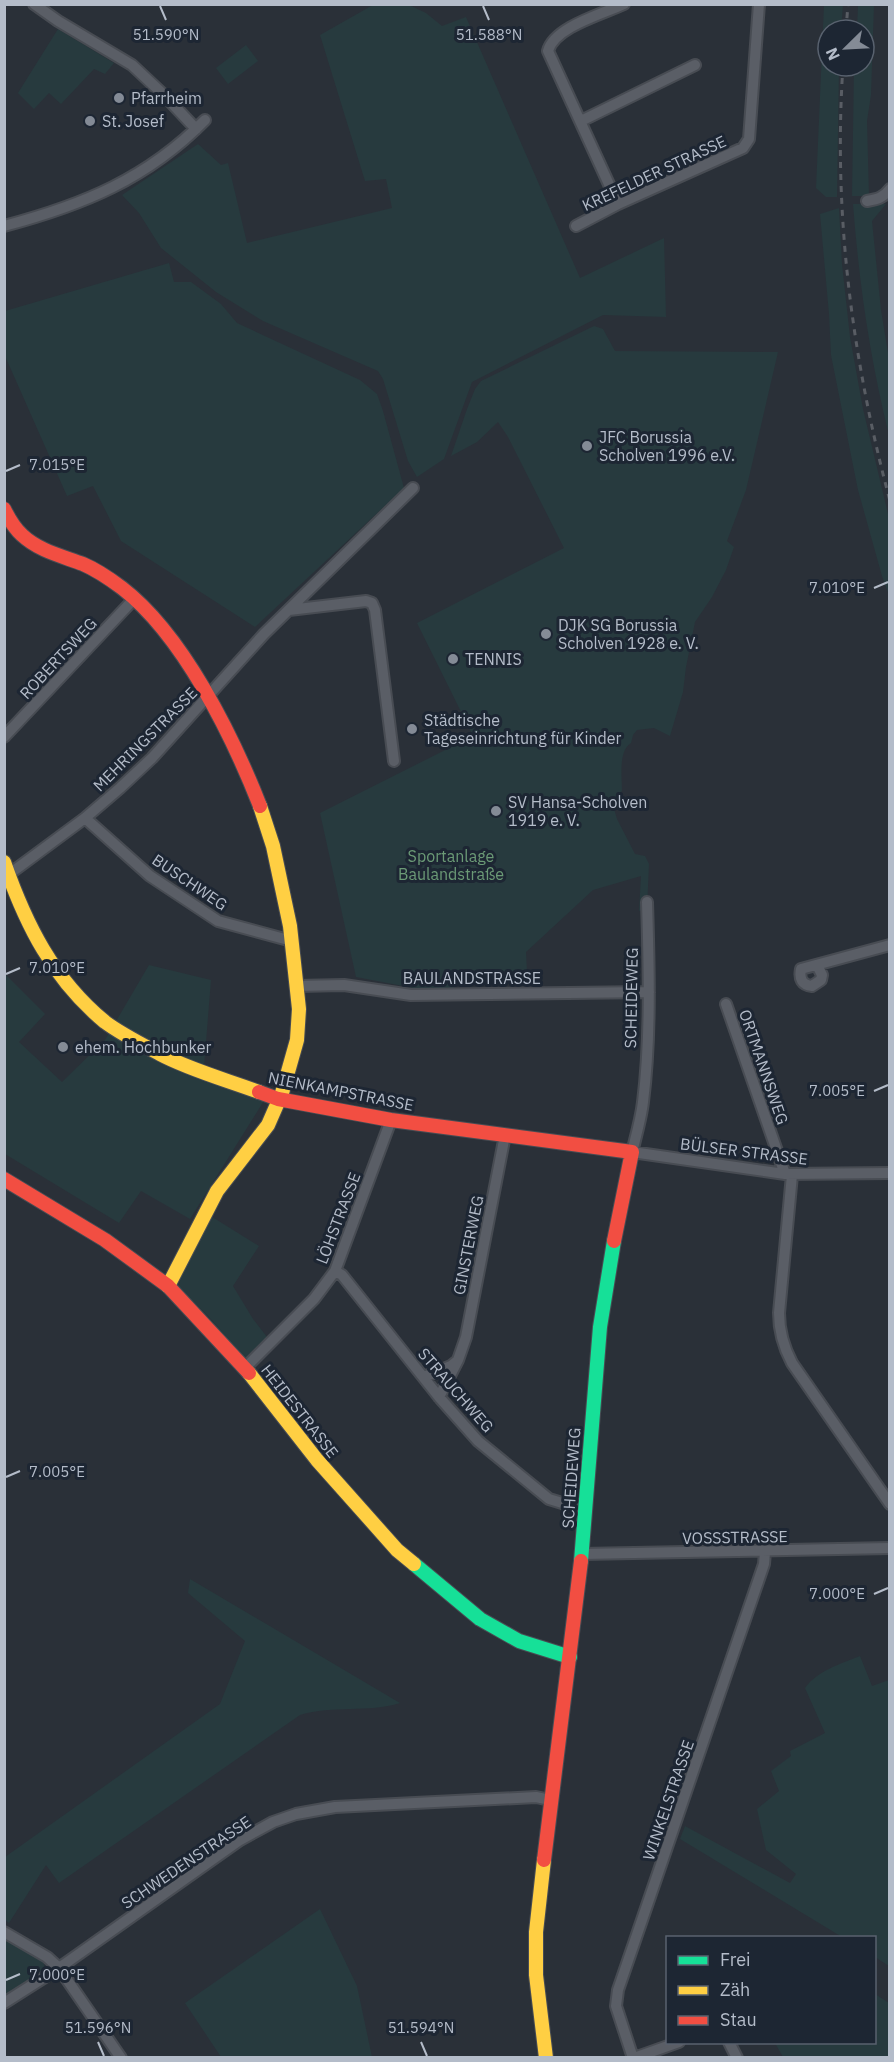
<svg xmlns="http://www.w3.org/2000/svg" width="894" height="2062" viewBox="0 0 894 2062" font-family="'IBM Plex Sans',sans-serif">
  <style>
    .green { fill: #273a3e }
    .lines { fill: none; stroke-linecap: round; stroke-linejoin: round }
    .street-casing { stroke: #484c53; stroke-width: 14 }
    .fast-casing { stroke: #484c53; stroke-width: 16 }
    .slow-casing { stroke: #484c53; stroke-width: 16 }
    .jam-casing { stroke: #484c53; stroke-width: 16 }
    .street { stroke: #5a5e66; stroke-width: 10 }
    .fast { stroke: #16e098; stroke-width: 14 }
    .slow { stroke: #ffcf43; stroke-width: 14 }
    .jam { stroke: #f24e42; stroke-width: 14 }
    .rail { stroke: #595d64; stroke-width: 3; stroke-dasharray: 6 6; stroke-linecap: butt }
    .ticks { fill: none; stroke: #b4bcc9; stroke-width: 2 }
    .poi-dot { fill: #848b96; stroke: #1d2633; stroke-width: 2 }
    .labels { text-anchor: middle; dominant-baseline: central; stroke-width: 6; stroke-linejoin: round; paint-order: stroke }
    .poi-label { font-size: 16px; fill: #b4bcc9; stroke: #1d2633; text-anchor: start }
    .street-label { font-size: 16px; fill: #b4bcc9; stroke: #1d2633 }
    .park-label { font-size: 16px; fill: #6b9a76; stroke: #1d2633 }
    .ticks-label { font-size: 15px; text-anchor: middle; fill: #b4bcc9; stroke: #1d2633; stroke-width: 6; stroke-linejoin: round; paint-order: stroke }
  </style>
  <rect width="100%" height="100%" fill="#2a3038"/>
  <path class="green" d="M 373,5 L 409,5 L 426,13 L 442,26 L 466,17 L 580,278 L 664,238 L 666,317 L 603,315 L 472,382 L 444,459 L 417,477 L 408,461 L 383,379 L 378,371 L 263,321 L 216,292 L 161,248 L 139,213 L 122,195 L 198,144 L 221,165 L 228,163 L 247,243 L 392,208 L 386,179 L 365,181 L 320,35 Z
    M 824,5 L 843,5 L 841,30 L 828,30 L 828,66 L 839,66 L 837,197 L 826,197 L 816,188 Z
    M 858,5 L 874,5 L 871,95 L 867,121 L 869,196 L 852,196 L 854,66 L 864,66 L 864,30 L 857,30 Z
    M 58,29 L 114,63 L 105,74 L 94,69 L 61,104 L 49,93 L 34,109 L 18,93 Z
    M 246,45 L 258,61 L 228,84 L 216,68 Z
    M 853,204 L 886,204 L 872,221 L 881,310 L 889,359 L 889,435 C 870,359 859,283 853,204 Z
    M 839,208 L 842,264 L 850,337 L 863,409 L 889,518 L 889,595 L 882,576 L 858,490 L 831,355 L 829,314 L 820,214 Z
    M 169,263 L 174,282 L 191,282 L 221,304 L 237,323 L 360,380 L 377,394 L 383,411 L 404,488 L 255,627 L 121,541 L 93,486 L 67,496 L 5,356 L 5,311 Z
    M 594,326 L 603,329 L 615,351 L 778,352 L 746,490 L 727,541 L 734,547 L 726,570 L 712,597 L 695,622 L 686,667 L 683,692 L 670,736 L 654,728 L 637,730 L 633,735 L 631,743 C 618,751 622,777 622,791 L 612,802 L 617,819 L 635,854 L 645,856 L 649,864 L 647,909 L 639,911 L 641,876 L 593,890 L 526,952 L 527,972 L 456,970 L 454,989 L 419,989 L 356,977 L 320,813 L 473,736 L 417,623 L 564,548 L 508,437 L 498,422 L 477,442 L 451,456 L 467,409 L 475,389 L 481,381 Z
    M 149,965 L 211,980 L 204,1067 L 238,1079 L 272,1088 L 190,1219 L 141,1191 L 119,1223 L 5,1154 L 4,973 L 45,1014 L 19,1042 L 62,1082 L 105,1040 Z
    M 209,1215 L 259,1246 L 233,1286 L 253,1319 L 267,1337 L 245,1358 L 208,1316 L 177,1286 Z
    M 190,1579 L 400,1703 C 368,1713 333,1705 300,1715 L 59,1883 L 46,1865 L 9,1923 L 5,1920 L 5,1857 L 220,1704 L 245,1641 L 188,1593 Z
    M 860,1656 L 872,1686 L 889,1680 L 889,1966 L 875,1957 L 874,1938 L 842,1937 L 680,1839 L 685,1826 L 790,1883 L 796,1874 L 766,1850 L 757,1809 L 779,1791 L 771,1771 L 791,1756 L 790,1751 L 825,1733 L 805,1688 C 817,1671 840,1664 860,1656 Z
    M 320,1909 L 357,1986 L 372,2057 L 221,2057 L 185,2003 Z
    M 4,1939 L 43,1962 L 45,1967 L 42,1974 L 4,1998 Z
    M 875,1994 L 889,2003 L 889,2057 L 783,2057 L 775,2043 L 874,2042 Z"/>
  <g class="lines">
    <g class="street-casing">
      <path id="street" d="M 34,4 L 58,21 L 132,65 L 165,96 L 196,129
        M 581,121 L 695,65
        M 867,201 C 878,199 883,198 890,189
        M 618,204 L 548,51 C 554,27 603,14 624,4
        M 4,226 C 83,205 147,179 205,120
        M 576,226 L 618,204 L 743,148 L 749,139 L 759,4
        M 289,610 L 366,601 L 372,603 L 375,610 L 394,761
        M 4,737 L 134,599
        M 85,818 L 150,876 L 218,921 L 292,941
        M 4,878 L 85,818 L 120,788 L 152,758 L 264,634 L 413,488
        M 647,902 C 649,967 651,1038 643,1102 C 641,1119 636,1136 632,1152 L 785,1174 L 890,1173
        M 817,965 L 822,975 L 821,980 L 812,986 C 802,985 799,979 801,969 L 890,945
        M 297,986 L 344,985 L 411,995 L 649,992
        M 726,1004 L 785,1174
        M 792,1175 L 779,1313 C 779,1331 783,1346 792,1363 L 890,1504
        M 335,1271 L 342,1275 L 439,1397 L 478,1441 L 549,1499 L 572,1506
        M 245,1368 L 314,1299 L 335,1271 L 391,1120
        M 424,1377 L 451,1366 L 456,1362
        M 439,1397 L 458,1360 L 466,1337 L 505,1135
        M 582,1554 L 890,1548
        M 4,1932 L 47,1957 L 59,1968 L 121,2058
        M 4,2003 L 59,1968 L 240,1840 L 273,1822 L 296,1814 L 335,1807 L 536,1797 L 550,1800
        M 729,2042 L 737,2058
        M 633,2058 L 616,2006 L 618,1990 L 764,1564 L 765,1552
        M 634,2058 L 679,2042"/>
    </g>
    <g class="fast-casing">
      <path id="fast" d="M 581,1561 L 600,1327 L 614,1241
        M 414,1564 L 480,1619 L 519,1641 L 570,1657"/>
    </g>
    <g class="slow-casing">
      <path id="slow" d="M 4,862 C 26,925 53,979 105,1022 C 121,1034 143,1045 160,1054 C 190,1070 227,1080 259,1092
        M 168,1286 L 217,1191 L 268,1125 L 282,1093 L 297,1040 L 299,1009 L 290,926 L 273,846 L 260,806
        M 249,1373 L 317,1460 L 397,1550 L 414,1564
        M 544,1860 L 536,1932 L 536,1975 L 546,2058"/>
    </g>
    <g class="jam-casing">
      <path id="jam" d="M 4,509 C 9,519 14,528 22,535 C 39,551 62,556 83,564 C 97,570 110,579 122,588 C 183,635 232,735 260,806
        M 259,1092 L 278,1099 L 391,1120 L 632,1152 L 614,1241
        M 4,1179 L 105,1240 L 168,1286 L 249,1373
        M 544,1860 L 581,1561"/>
    </g>
    <use href="#street" class="street"/>
    <use href="#fast" class="fast"/>
    <use href="#slow" class="slow"/>
    <use href="#jam" class="jam"/>
    <path class="rail" d="M 846,30 L 848,4
      M 843,66 C 833,212 852,359 890,501"/>
  </g>
  <path class="ticks" d="M 160,6 L 166,20M 483,6 L 489,20M 6,471 L 20,465M 874,588 L 888,582M 6,974 L 20,968M 874,1091 L 888,1085M 6,1477 L 20,1471M 874,1594 L 888,1588M 6,1980 L 20,1974M 98,2042 L 104,2056M 421,2042 L 427,2056"/>
  <g class="poi-dot">
    <circle cx="119" cy="98" r="6"/>
    <circle cx="90" cy="121" r="6"/>
    <circle cx="587" cy="446" r="6"/>
    <circle cx="546" cy="634" r="6"/>
    <circle cx="453" cy="659" r="6"/>
    <circle cx="412" cy="729" r="6"/>
    <circle cx="496" cy="811" r="6"/>
    <circle cx="63" cy="1047" r="6"/>
  </g>
  <g class="labels">
    <g class="poi-label">
      <text x="131" y="98">Pfarrheim</text>
      <text x="102" y="121">St. Josef</text>
      <text x="599" y="437">JFC Borussia<tspan x="599" dy="18">Scholven 1996 e.V.</tspan></text>
      <text x="558" y="625">DJK SG Borussia<tspan x="558" dy="18">Scholven 1928 e. V.</tspan></text>
      <text x="465" y="659">TENNIS</text>
      <text x="424" y="720">Städtische<tspan x="424" dy="18">Tageseinrichtung für Kinder</tspan></text>
      <text x="508" y="802">SV Hansa-Scholven<tspan x="508" dy="18">1919 e. V.</tspan></text>
      <text x="75" y="1047">ehem. Hochbunker</text>
    </g>
    <g class="street-label">
      <text transform="translate(654 173) rotate(-25)">KREFELDER STRASSE</text>
      <text transform="translate(58 658) rotate(-47)">ROBERTSWEG</text>
      <text transform="translate(145 739) rotate(-45)">MEHRINGSTRASSE</text>
      <text transform="translate(190 882) rotate(34)">BUSCHWEG</text>
      <text x="472" y="978">BAULANDSTRASSE</text>
      <text transform="translate(631 998) rotate(-89)">SCHEIDEWEG</text>
      <text transform="translate(764 1067) rotate(71)">ORTMANNSWEG</text>
      <text transform="translate(341 1091) rotate(11)">NIENKAMPSTRASSE</text>
      <text transform="translate(744 1151) rotate(7)">BÜLSER STRASSE</text>
      <text transform="translate(338 1218) rotate(-69)">LÖHSTRASSE</text>
      <text transform="translate(468 1245) rotate(-79)">GINSTERWEG</text>
      <text transform="translate(456 1390) rotate(49)">STRAUCHWEG</text>
      <text transform="translate(300 1411) rotate(52)">HEIDESTRASSE</text>
      <text transform="translate(571 1478) rotate(-86)">SCHEIDEWEG</text>
      <text transform="translate(735 1537) rotate(-1)">VOSSSTRASSE</text>
      <text transform="translate(668 1800) rotate(-71)">WINKELSTRASSE</text>
      <text transform="translate(186 1862) rotate(-34)">SCHWEDENSTRASSE</text>
    </g>
    <g class="park-label">
      <text x="451" y="856">Sportanlage<tspan x="451" dy="18">Baulandstraße</tspan></text>
    </g>
  </g>
  <g class="ticks-label">
    <text x="166" y="40">51.590°N</text>
    <text x="489" y="40">51.588°N</text>
    <text x="57" y="470">7.015°E</text>
    <text x="837" y="593">7.010°E</text>
    <text x="57" y="973">7.010°E</text>
    <text x="837" y="1096">7.005°E</text>
    <text x="57" y="1477">7.005°E</text>
    <text x="837" y="1599">7.000°E</text>
    <text x="57" y="1980">7.000°E</text>
    <text x="98" y="2033">51.596°N</text>
    <text x="421" y="2033">51.594°N</text>
  </g>
  <rect width="894" height="2062" fill="none" stroke="#b4bcc9" stroke-width="12"/>
  <rect x="666" y="1936" width="210" height="108" fill="#1d2633" stroke="#59626f" stroke-width="1.5"/>
  <rect x="678" y="1956" width="30" height="9" fill="#16e098" stroke="#59626f" stroke-width="1.5"/>
  <text x="720" y="1966" font-size="18" fill="#b4bcc9">Frei</text>
  <rect x="678" y="1986" width="30" height="9" fill="#ffcf43" stroke="#59626f" stroke-width="1.5"/>
  <text x="720" y="1996" font-size="18" fill="#b4bcc9">Zäh</text>
  <rect x="678" y="2016" width="30" height="9" fill="#f24e42" stroke="#59626f" stroke-width="1.5"/>
  <text x="720" y="2026" font-size="18" fill="#b4bcc9">Stau</text>
  <g transform="translate(846 48) rotate(246)"><circle r="28" fill="#1d2633" stroke="#59626f" stroke-width="1.5"/>
  <path d="M0-4.5L10 22L0 15L-10 22Z" fill="#848b96"/>
  <text y="-9" font-size="16" font-weight="bold" text-anchor="middle" fill="#b4bcc9">N</text>
  </g>
</svg>
